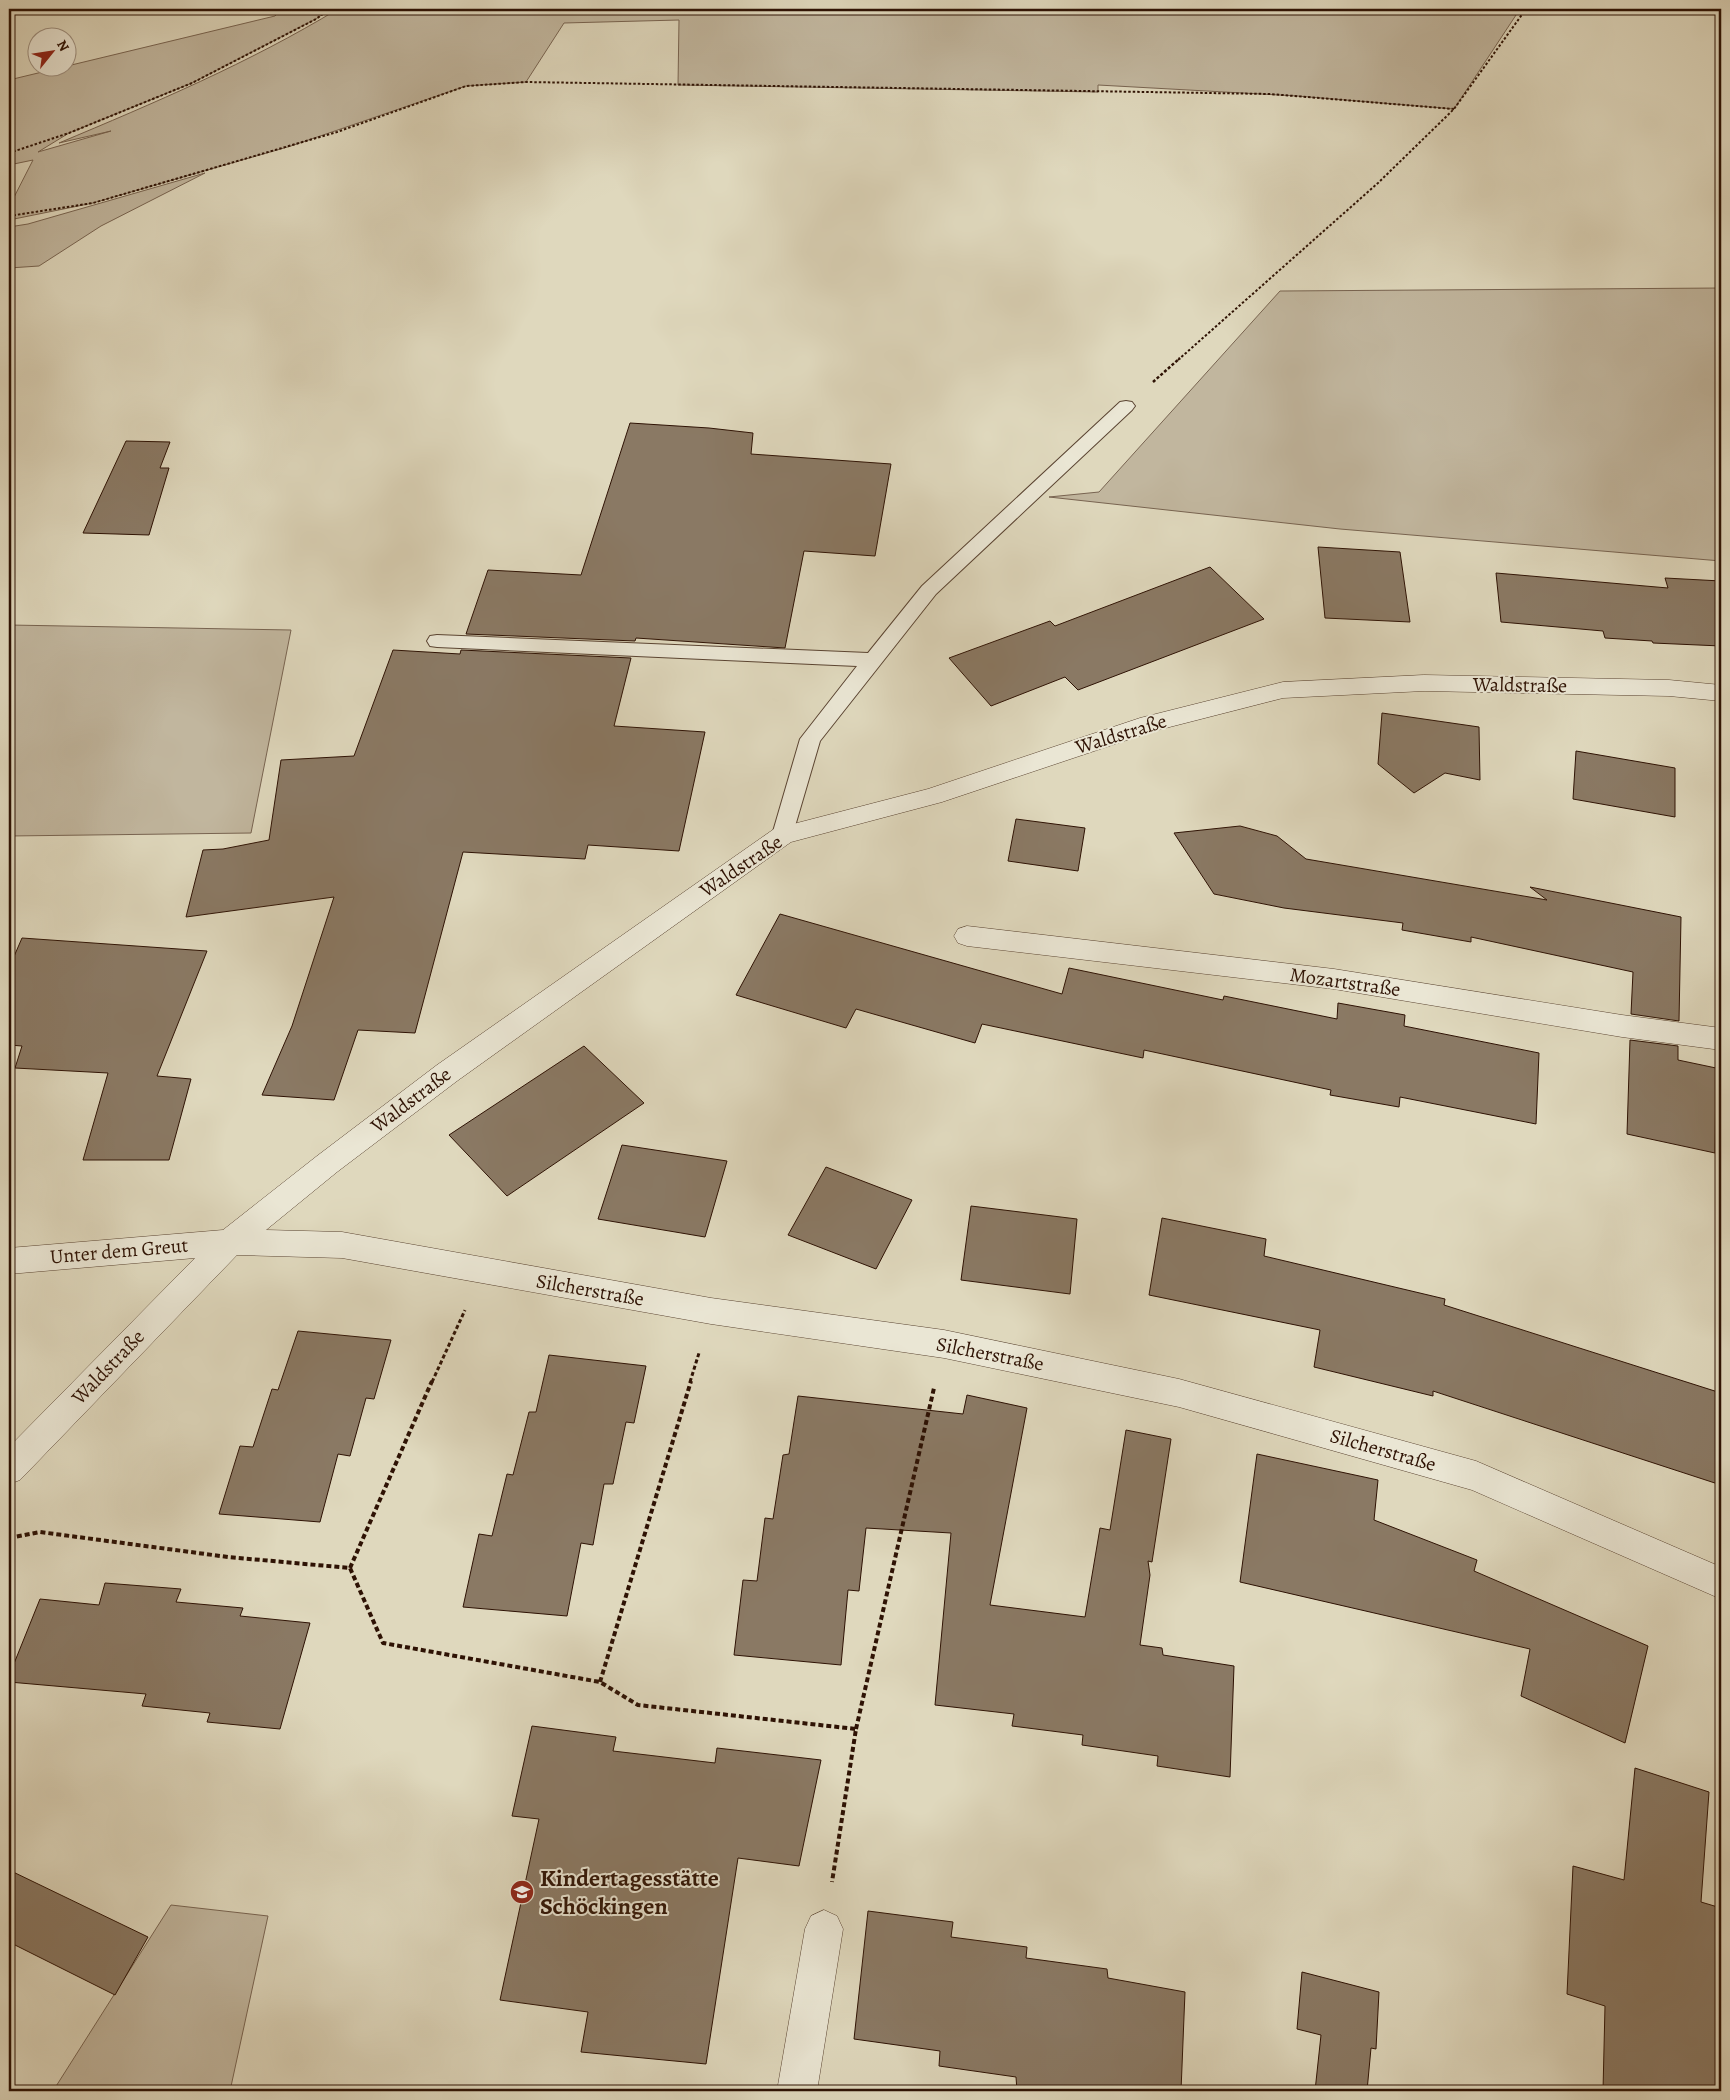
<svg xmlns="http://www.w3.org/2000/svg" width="1730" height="2100" viewBox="0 0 1730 2100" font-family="Alegreya,serif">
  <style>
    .green { fill: #c1b69e; stroke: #786451 }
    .building { fill: #8a7964; stroke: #2e1204 }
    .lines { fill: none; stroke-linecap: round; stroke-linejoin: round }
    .lane-casing { stroke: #5a4432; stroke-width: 2 }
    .street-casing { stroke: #5a4432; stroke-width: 1 }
    .path-far3 { stroke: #2e1204; stroke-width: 2; stroke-dasharray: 2.5 2; stroke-linecap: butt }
    .path-far2 { stroke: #2e1204; stroke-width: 2.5; stroke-dasharray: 3 2; stroke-linecap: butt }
    .path-far1 { stroke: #2e1204; stroke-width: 3; stroke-dasharray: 4 2.5; stroke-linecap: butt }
    .path { stroke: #2e1204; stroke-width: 4; stroke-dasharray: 5 3; stroke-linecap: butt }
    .lane { fill: #eae6d4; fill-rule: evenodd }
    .street { fill: #eae6d4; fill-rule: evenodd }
    .labels { text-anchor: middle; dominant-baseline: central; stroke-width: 4; stroke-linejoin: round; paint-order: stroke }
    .street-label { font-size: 20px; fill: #2e1204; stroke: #eae6d4 }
    .near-poi-label { font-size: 24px; font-weight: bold; fill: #2e1204; stroke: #eae6d4; text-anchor: start }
  </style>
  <rect width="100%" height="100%" fill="#dfd8bd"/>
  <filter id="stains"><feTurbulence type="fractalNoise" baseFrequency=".004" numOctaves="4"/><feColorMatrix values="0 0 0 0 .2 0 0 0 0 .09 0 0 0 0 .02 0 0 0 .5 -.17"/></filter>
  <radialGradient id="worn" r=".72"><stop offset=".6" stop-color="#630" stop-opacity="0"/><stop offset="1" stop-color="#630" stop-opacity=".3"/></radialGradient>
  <path class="green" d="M 281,9 L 330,9 L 316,19 L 192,83 L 69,133 L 38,152 L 111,131 L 59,143 C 154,103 249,63 338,9 L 1520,9 L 1454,109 L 1297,96 L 1098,85 L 1098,92 L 678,85 L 679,20 L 564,23 L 526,82 L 466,86 L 291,146 L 93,203 L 9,220 L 9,207 L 33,160 L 9,165 L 9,80 L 275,16 Z
    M 205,173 L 101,226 L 39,266 L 9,268 L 9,227 L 28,224 Z
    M 1721,288 L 1721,561 L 1340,529 L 1049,497 L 1099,492 L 1280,291 Z
    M 9,625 L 291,630 L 251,833 L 9,836 Z
    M 171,1905 L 268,1916 L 230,2091 L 53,2091 Z"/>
  <path class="building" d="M 630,423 L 709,428 L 753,433 L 751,454 L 891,464 L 875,556 L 804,551 L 785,648 L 636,638 L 635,641 L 466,634 L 488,570 L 581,575 Z
    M 126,441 L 170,442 L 160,468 L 169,468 L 149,535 L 83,533 Z
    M 1318,547 L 1400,552 L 1410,622 L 1325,618 Z
    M 1210,567 L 1264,619 L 1078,690 L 1065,677 L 991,706 L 949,658 L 1050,621 L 1055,626 Z
    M 1496,573 L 1668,588 L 1665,578 L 1721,581 L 1721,646 L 1653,643 L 1652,641 L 1605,638 L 1603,631 L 1501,622 Z
    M 393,650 L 460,654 L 461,650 L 631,658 L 614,726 L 705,732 L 679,851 L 588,845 L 585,859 L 463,852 L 415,1033 L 358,1030 L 334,1100 L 262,1095 L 292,1026 L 334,897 L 186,917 L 203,850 L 223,849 L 269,840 L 281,760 L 354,756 Z
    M 1382,713 L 1479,727 L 1480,780 L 1445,773 L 1414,793 L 1378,764 Z
    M 1576,751 L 1675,768 L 1675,817 L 1573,799 Z
    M 1016,819 L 1085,828 L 1078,871 L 1008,861 Z
    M 1240,826 L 1277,836 L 1306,859 L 1547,900 L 1530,887 L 1681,917 L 1679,1021 L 1631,1014 L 1633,972 L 1471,937 L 1471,942 L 1402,930 L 1403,923 L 1284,908 L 1214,894 L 1174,833 Z
    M 780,914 L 1062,994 L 1069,968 L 1223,1000 L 1224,996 L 1337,1019 L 1338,1003 L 1405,1015 L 1404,1026 L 1539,1053 L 1536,1124 L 1400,1097 L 1399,1107 L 1330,1095 L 1331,1090 L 1144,1050 L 1143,1058 L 982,1024 L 975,1043 L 856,1009 L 846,1028 L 736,995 Z
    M 22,938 L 207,951 L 157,1076 L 191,1079 L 169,1160 L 83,1160 L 108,1073 L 15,1068 L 22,1046 L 9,1045 L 9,968 Z
    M 1630,1040 L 1678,1046 L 1678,1060 L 1716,1068 L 1715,1153 L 1627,1134 Z
    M 584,1046 L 644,1103 L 507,1196 L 449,1135 Z
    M 622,1145 L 727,1161 L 705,1237 L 598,1219 Z
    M 826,1167 L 912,1200 L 876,1269 L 788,1235 Z
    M 971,1206 L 1077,1219 L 1070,1294 L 961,1280 Z
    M 1162,1218 L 1266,1239 L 1264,1256 L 1445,1299 L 1444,1305 L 1721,1393 L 1721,1485 L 1433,1391 L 1433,1396 L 1314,1367 L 1320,1330 L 1149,1295 Z
    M 298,1331 L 391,1340 L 374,1399 L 366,1398 L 350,1456 L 338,1454 L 320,1522 L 219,1514 L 240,1446 L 253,1447 L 272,1389 L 278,1390 Z
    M 549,1355 L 646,1366 L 634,1423 L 626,1422 L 613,1484 L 604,1484 L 593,1545 L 581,1543 L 567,1616 L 463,1607 L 479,1534 L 492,1536 L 507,1474 L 513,1475 L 529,1412 L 536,1412 Z
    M 967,1395 L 1027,1408 L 990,1605 L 1085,1617 L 1100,1528 L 1110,1530 L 1126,1430 L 1171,1439 L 1152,1562 L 1148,1561 L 1150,1575 L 1140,1645 L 1162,1648 L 1163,1655 L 1234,1666 L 1230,1777 L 1157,1766 L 1158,1756 L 1082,1745 L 1083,1735 L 1012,1726 L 1014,1714 L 935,1705 L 951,1533 L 866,1528 L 859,1591 L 848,1590 L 841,1665 L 734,1655 L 743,1580 L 757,1581 L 765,1518 L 773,1519 L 783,1455 L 789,1454 L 798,1396 L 963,1414 Z
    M 1257,1454 L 1378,1480 L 1374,1520 L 1477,1560 L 1474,1571 L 1648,1646 L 1625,1743 L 1521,1696 L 1530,1649 L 1240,1582 Z
    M 105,1583 L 181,1589 L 176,1602 L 243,1608 L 240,1616 L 310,1623 L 280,1729 L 207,1722 L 210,1713 L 142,1706 L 146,1694 L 9,1682 L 9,1676 L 40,1599 L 99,1605 Z
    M 532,1726 L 616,1737 L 613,1751 L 715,1763 L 717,1748 L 821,1760 L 799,1866 L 738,1858 L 706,2064 L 581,2052 L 588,2012 L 500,2000 L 539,1819 L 512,1816 Z
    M 1635,1768 L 1709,1792 L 1701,1902 L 1721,1908 L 1721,2091 L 1603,2091 L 1605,2006 L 1567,1994 L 1573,1866 L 1624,1880 Z
    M 9,1870 L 148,1937 L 115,1995 L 9,1942 Z
    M 868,1911 L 953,1922 L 951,1937 L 1027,1947 L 1026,1958 L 1107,1969 L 1108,1978 L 1185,1992 L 1181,2091 L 1017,2091 L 1016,2077 L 939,2066 L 940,2051 L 854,2039 Z
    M 1302,1972 L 1379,1992 L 1376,2049 L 1371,2048 L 1367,2091 L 1315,2091 L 1321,2035 L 1297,2029 Z"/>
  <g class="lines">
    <g class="lane-casing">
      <path id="lane" d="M 1126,401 L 1132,402 L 1135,406 L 1132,410 L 936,594 L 880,665 L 820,741 L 791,840 L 783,843 L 775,840 L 772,835 L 800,739 L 857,666 L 437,647 L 430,646 L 427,641 L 430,636 L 437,635 L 868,653 L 922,586 L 1120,402 Z"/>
    </g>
    <g class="street-casing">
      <path id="street" d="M 1424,675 L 1669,680 L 1721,685 L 1721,701 L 1669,696 L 1424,691 L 1283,698 L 1154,731 L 942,802 L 791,842 L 457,1081 L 337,1172 L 266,1230 L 342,1232 L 711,1298 L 944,1330 L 1179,1379 L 1476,1461 L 1721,1567 L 1721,1599 L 1472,1490 L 1179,1407 L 944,1358 L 711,1324 L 342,1258 L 237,1255 L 20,1480 L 9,1484 L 9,1447 L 195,1258 L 9,1274 L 9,1248 L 223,1230 L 317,1156 L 437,1065 L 774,829 L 928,789 L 1140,718 L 1283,682 Z
        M 967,926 L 1334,969 L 1622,1015 L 1721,1028 L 1721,1050 L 1622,1037 L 1334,989 L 967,946 L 958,943 L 954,936 L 958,929 Z
        M 824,1910 L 837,1916 L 843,1929 L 817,2091 L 777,2091 L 805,1929 L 811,1916 Z"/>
    </g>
    <path class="path-far3" d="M 9,153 L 69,133 L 192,83 L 316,19 L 330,9
      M 9,216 L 93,203 L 337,132 L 466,86 L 526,82 L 1270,94 L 1454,109
      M 1178,360 L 1378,183 L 1454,109 L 1526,9"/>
    <path class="path-far2" d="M 1153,382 L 1180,358"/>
    <path class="path-far1" d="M 432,1382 L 465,1310
      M 690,1382 L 699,1353"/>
    <path class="path" d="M 9,1538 L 40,1532 L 228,1557 L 350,1568 L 383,1643 L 600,1682 L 638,1705 L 856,1729 L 832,1882
      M 350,1568 L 432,1381
      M 600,1682 L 691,1381
      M 856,1729 L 934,1388"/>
    <use href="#lane" class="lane"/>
    <use href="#street" class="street"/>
  </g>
  <defs>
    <g id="school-disc" transform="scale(1.25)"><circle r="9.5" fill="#8f2418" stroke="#eae6d4"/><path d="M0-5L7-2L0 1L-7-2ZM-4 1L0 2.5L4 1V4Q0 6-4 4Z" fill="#fff"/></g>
  </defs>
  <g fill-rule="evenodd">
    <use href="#school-disc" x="522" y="1892"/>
  </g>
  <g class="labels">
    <g class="street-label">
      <text transform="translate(1520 685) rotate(1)">Waldstraße</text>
      <text transform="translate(1121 734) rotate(-17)">Waldstraße</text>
      <text transform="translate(741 866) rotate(-34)">Waldstraße</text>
      <text transform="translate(1345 982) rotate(8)">Mozartstraße</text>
      <text transform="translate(411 1100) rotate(-37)">Waldstraße</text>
      <text transform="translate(119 1251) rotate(-5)">Unter dem Greut</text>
      <text transform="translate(590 1290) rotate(10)">Silcherstraße</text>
      <text transform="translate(990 1354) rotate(11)">Silcherstraße</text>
      <text transform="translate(108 1367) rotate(-46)">Waldstraße</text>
      <text transform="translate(1383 1450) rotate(16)">Silcherstraße</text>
    </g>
    <g class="near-poi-label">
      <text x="540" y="1878">Kindertagesstätte<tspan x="540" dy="28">Schöckingen</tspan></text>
    </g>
  </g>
  <rect width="1730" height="2100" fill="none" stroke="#dfd8bd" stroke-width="30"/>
  <rect x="10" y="10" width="1710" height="2080" fill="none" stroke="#2e1204" stroke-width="2.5"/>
  <rect x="15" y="15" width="1700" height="2070" fill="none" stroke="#2e1204"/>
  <g transform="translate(52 52) rotate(60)"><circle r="24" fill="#eae6d4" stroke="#9f9181"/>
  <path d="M0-4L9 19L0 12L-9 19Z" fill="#8f2418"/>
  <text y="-8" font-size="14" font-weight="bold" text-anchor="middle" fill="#2e1204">N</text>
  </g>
  <rect width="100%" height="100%" filter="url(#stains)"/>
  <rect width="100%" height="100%" fill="url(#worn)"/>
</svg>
